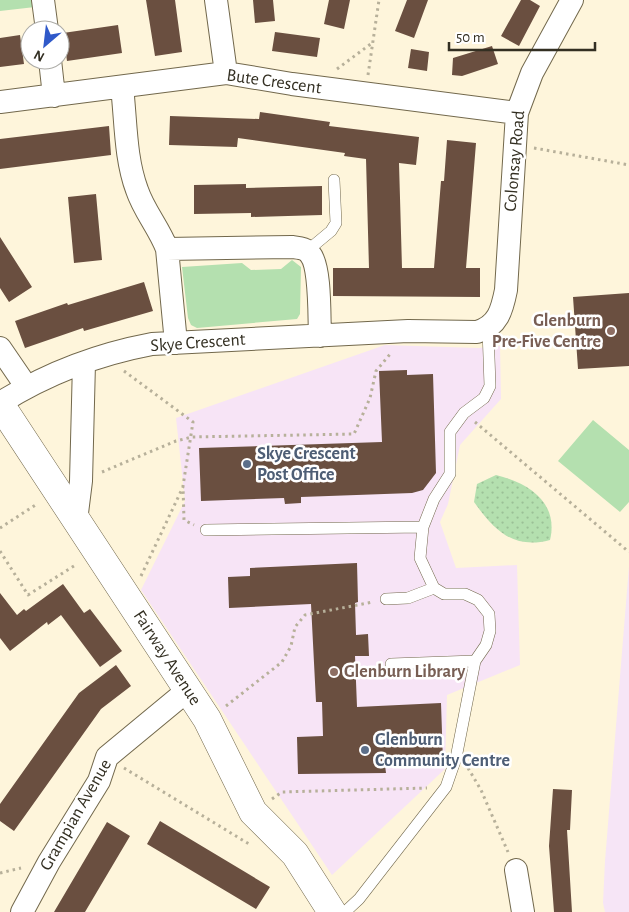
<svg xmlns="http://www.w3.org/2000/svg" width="629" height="912" viewBox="0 0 629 912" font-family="'Alegreya Sans',sans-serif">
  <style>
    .commercial { fill: #f7e4f6 }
    .education { fill: #f6e5f6 }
    .grass { fill: #b4e0af }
    .park { fill: url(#park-dots) }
    .building { fill: #6a4f40 }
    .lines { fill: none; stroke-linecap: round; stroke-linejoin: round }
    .lane-casing { stroke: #72684c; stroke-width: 12 }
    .street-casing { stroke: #72684c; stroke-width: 24 }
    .secondary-casing { stroke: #72684c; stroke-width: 29 }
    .path { stroke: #b7b09a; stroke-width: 3; stroke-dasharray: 2.5 4; stroke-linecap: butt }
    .lane { stroke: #fff; stroke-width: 11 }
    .street { stroke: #fff; stroke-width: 22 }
    .secondary { stroke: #fff; stroke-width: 28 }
    .education-dot { fill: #8d6e63; stroke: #fff; stroke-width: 2 }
    .service-dot { fill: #5c6f8a; stroke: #fff; stroke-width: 2 }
    .labels { text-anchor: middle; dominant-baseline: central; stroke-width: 5; stroke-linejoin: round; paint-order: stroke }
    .street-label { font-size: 18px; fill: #332f22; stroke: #fff }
    .education-label { font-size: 18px; font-weight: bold; fill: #785e54; stroke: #fff; text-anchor: end }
    .service-label { font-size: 18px; font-weight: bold; fill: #4e5e75; stroke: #fff; text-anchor: start }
  </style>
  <defs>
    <pattern id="park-dots" width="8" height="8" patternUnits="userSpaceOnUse" patternTransform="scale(1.25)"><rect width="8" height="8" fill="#b4e0af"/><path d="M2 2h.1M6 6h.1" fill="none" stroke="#9bc096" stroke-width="1.8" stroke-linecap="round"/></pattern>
  </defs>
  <rect width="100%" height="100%" fill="#fef5db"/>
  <path class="commercial" d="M 385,345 L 478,348 L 500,346 L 501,399 L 460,445 L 448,504 L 440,522 L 456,568 L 517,565 L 520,665 L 447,695 L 445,769 L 332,875 L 141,590 L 185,501 L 176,418 Z"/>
  <path class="education" d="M 629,566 L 629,912 L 605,912 L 603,903 L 605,861 Z"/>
  <path class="grass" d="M 0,0 L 33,0 L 35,7 L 0,11 Z
    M 292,260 L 301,267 L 300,314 L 297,319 L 197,328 L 191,325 L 188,318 L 182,267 L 242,263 L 251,270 L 281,269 Z
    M 593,420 L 629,450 L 629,502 L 620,512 L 558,461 Z"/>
  <path class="park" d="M 496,475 C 528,483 559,502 550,540 C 513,550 494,530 474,502 L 477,484 Z"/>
  <path class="building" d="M 146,0 L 175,0 L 182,52 L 155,56 Z
    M 253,0 L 273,0 L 275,21 L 255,23 Z
    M 329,0 L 350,0 L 344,29 L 324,24 Z
    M 407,0 L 428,0 L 414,38 L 395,31 Z
    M 521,0 L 530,0 L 540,6 L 519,46 L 501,36 Z
    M 118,25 L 122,53 L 67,61 L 63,33 Z
    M 275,32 L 320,38 L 317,57 L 272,51 Z
    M 20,35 L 24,64 L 0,67 L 0,38 Z
    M 492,46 L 498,64 L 462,76 L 452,75 L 453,58 Z
    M 411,49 L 429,52 L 427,71 L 408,68 Z
    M 260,112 L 330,122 L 329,126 L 419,137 L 416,165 L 399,163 L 402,268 L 434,268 L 441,181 L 444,181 L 447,140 L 476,143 L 466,268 L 480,268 L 480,297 L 333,296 L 333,268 L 369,268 L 366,159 L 344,156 L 345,153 L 238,138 L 237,147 L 169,145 L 170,116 L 259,119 Z
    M 109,126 L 111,155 L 0,169 L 0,139 Z
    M 246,184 L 246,188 L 322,186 L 322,215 L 251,217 L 251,213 L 194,214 L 194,185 Z
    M 96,194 L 102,260 L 74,263 L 68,197 Z
    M 0,237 L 32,287 L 9,302 L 0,288 Z
    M 144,282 L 153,311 L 84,331 L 83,328 L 25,348 L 15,321 L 67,303 L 68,305 Z
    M 629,293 L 629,366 L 578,369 L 573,297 Z
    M 407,370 L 407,375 L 433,374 L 436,473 L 423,490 L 412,493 L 301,497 L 301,503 L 285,504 L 284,498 L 201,501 L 199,448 L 382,442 L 379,371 Z
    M 357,563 L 358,602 L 355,603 L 356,635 L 368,634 L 369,656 L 355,656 L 357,707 L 441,703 L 443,762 L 385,765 L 386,773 L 298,774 L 297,737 L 323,736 L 322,702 L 316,702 L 311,604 L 229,608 L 228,577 L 250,576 L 250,568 Z
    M 63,584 L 84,613 L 90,609 L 122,651 L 100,667 L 61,615 L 48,625 L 47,622 L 10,651 L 0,638 L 0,593 L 17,615 L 24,609 L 26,611 Z
    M 116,665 L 131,686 L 101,709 L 14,831 L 0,821 L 0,804 L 79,693 Z
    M 553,789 L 572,790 L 570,830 L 567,830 L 572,912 L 554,912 L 549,846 Z
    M 160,821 L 270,887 L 256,909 L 147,844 Z
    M 107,822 L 130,836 L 85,912 L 54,912 Z"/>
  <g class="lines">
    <g class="lane-casing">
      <path id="lane" d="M 307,251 L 331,231 L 336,223 L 334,180
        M 206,530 L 423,527
        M 386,599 L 408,598 L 434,588
        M 391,664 L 475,661
        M 345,912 L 359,899 L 446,787 L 456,758 L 475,661 L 486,645 L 490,631 L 489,614 L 478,600 L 465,594 L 444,594 L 434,588 L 420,558 L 423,527 L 434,499 L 450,474 L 450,432 L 464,413 L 484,398 L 490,386 L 488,329"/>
    </g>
    <g class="street-casing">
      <path id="street" d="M 43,0 L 47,30
        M 216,0 L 226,73
        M 50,60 L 54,96
        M 122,87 C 126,121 125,158 137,190 C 144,211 159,228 167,249 L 176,343
        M 0,102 L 226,73 L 292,84 L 517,113
        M 167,249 L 292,247 C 299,248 306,248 310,254 C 321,267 319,318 320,336
        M 0,348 L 26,386
        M 0,403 C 46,374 99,354 152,344 L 408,331 L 477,332 C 498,326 502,310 506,290 L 517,113 L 532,73 L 572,0
        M 76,521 L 81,481 L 84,363
        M 516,870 L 523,912
        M 22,912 L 49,862 L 99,781 L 107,757 L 188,690"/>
    </g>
    <g class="secondary-casing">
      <path id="secondary" d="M 0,404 L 207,719 L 253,812 L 295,854 L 332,912"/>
    </g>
    <path class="path" d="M 337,69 L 372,43
      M 368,75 L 379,0
      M 534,148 L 629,165
      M 124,371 L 193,422 L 183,486 L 184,520 L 194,525
      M 475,422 L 629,552
      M 102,472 L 176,441 L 192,437 L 354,434 L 370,398 L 376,371 L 391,353
      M 0,528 L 37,504
      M 0,551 L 28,595 L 77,564
      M 141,576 L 183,487
      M 226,706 L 282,662 L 291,646 L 295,627 L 305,615 L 373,602
      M 124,768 L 249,844
      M 468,768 L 481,790 L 508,852
      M 272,799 L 282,792 L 427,788
      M 0,873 L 21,868"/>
    <use href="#lane" class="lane"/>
    <use href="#street" class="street"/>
    <use href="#secondary" class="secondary"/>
  </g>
  <g class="education-dot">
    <circle cx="611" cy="331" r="5"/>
    <circle cx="334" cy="672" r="5"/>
  </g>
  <g class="service-dot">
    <circle cx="247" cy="464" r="5"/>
    <circle cx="365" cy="750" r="5"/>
  </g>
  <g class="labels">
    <g class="street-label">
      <text transform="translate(274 82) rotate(8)">Bute Crescent</text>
      <text transform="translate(515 161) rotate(-85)">Colonsay Road</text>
      <text transform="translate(198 343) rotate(-4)">Skye Crescent</text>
      <text transform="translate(167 658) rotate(57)">Fairway Avenue</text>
      <text transform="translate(76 815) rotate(-60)">Grampian Avenue</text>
    </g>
    <g class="education-label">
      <text x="601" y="321">Glenburn<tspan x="601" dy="21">Pre-Five Centre</tspan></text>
      <text x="344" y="672" text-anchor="start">Glenburn Library</text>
    </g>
    <g class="service-label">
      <text x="257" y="454">Skye Crescent<tspan x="257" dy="21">Post Office</tspan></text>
      <text x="375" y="740">Glenburn<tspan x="375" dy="21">Community Centre</tspan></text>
    </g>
  </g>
  <g transform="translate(45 45) rotate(208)"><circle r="24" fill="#ffffff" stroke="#adaca7"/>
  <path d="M0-4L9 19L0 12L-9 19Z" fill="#2f59c9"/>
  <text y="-8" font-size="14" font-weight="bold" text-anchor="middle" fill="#332f22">N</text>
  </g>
  <path d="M449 42v8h146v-8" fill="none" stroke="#332f22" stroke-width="2.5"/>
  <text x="456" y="42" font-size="15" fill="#332f22" stroke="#ffffff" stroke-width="4" paint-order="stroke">50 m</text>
</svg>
